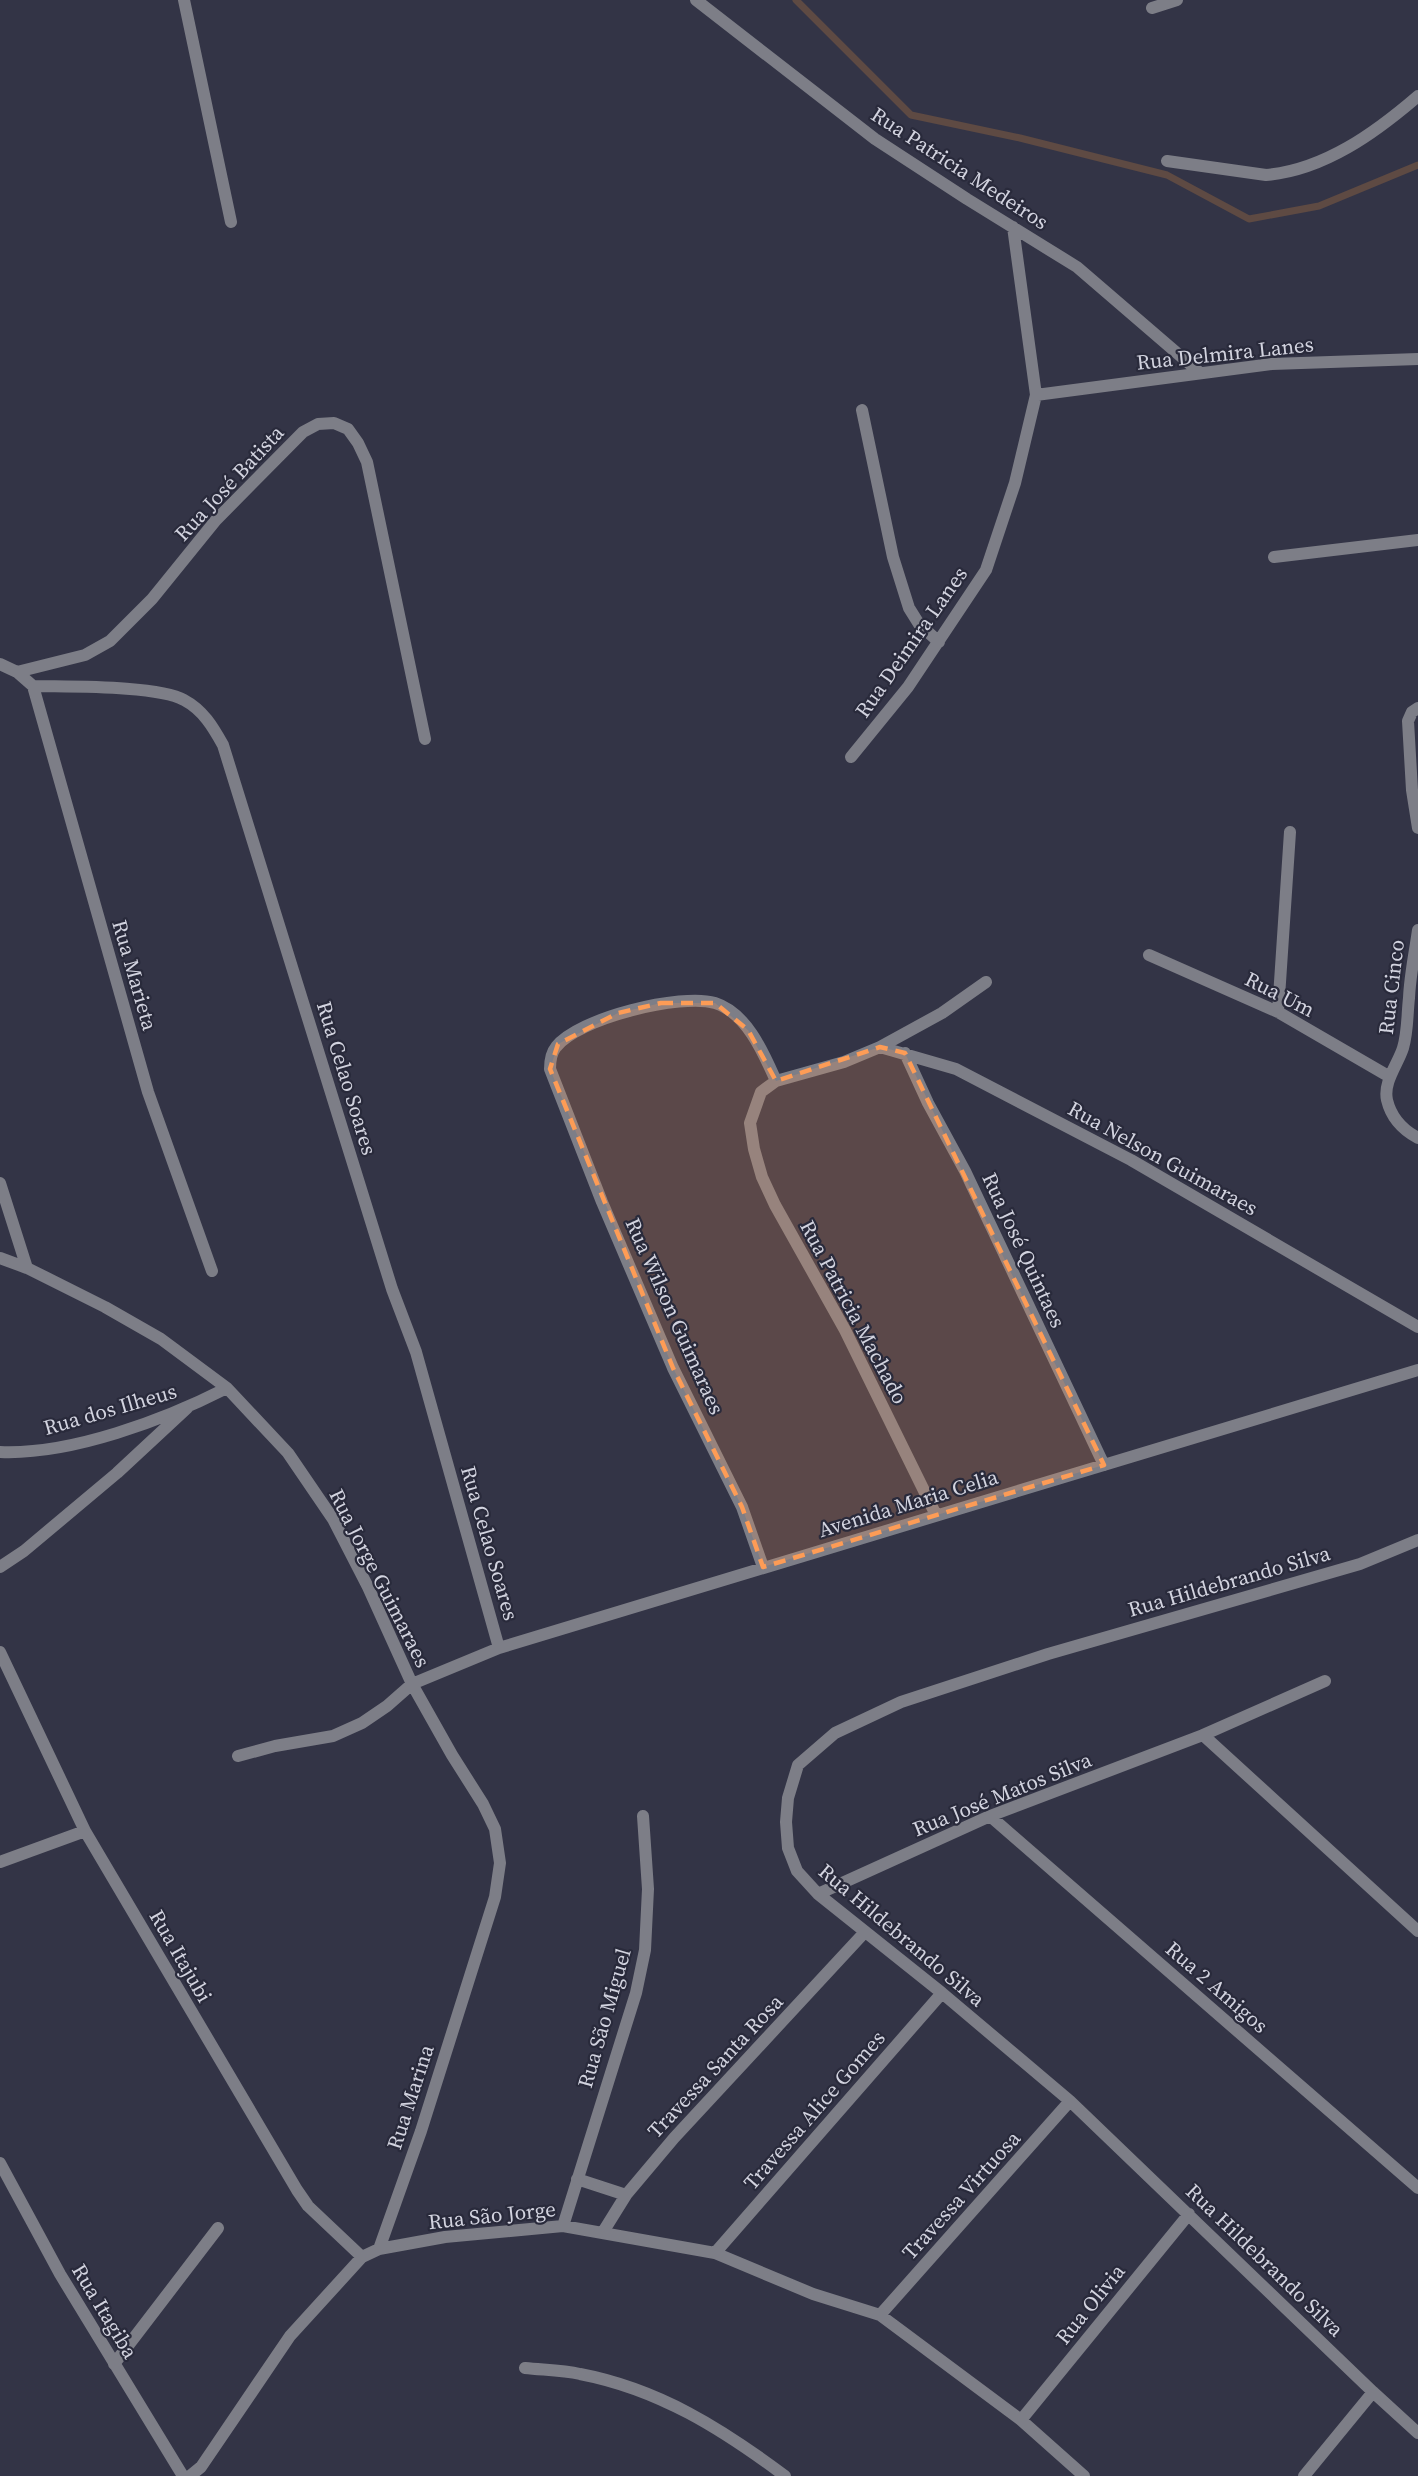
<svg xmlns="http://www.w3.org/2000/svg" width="1418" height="2476" viewBox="0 0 1418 2476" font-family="'Source Serif 4',serif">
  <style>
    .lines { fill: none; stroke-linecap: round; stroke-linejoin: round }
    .stream { stroke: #5e4a43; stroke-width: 7 }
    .minor { stroke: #7d7e87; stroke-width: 12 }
    .marked { fill: #fd9c56; fill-opacity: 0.2; stroke: #fd9c56; stroke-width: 4.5; stroke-dasharray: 12 8; stroke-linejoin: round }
    .labels { text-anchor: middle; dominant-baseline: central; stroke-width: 4.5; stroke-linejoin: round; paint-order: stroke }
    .street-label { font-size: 21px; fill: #d2d3df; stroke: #292a3b }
  </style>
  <rect width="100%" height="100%" fill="#333446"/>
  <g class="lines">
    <path class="stream" d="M 796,0 L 911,115 L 1020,138 L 1167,175 L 1249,219 L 1319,206 L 1418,165"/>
    <path class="minor" d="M 184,0 L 231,222
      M 696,0 L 875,139 L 967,199 L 1077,267 L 1199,372
      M 1152,8 L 1177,0
      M 1167,161 L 1266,175 C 1324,170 1375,133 1418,96
      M 1036,395 L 1272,364 L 1418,359
      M 862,410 L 893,557 L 909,608 L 919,624 L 939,642
      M 1274,557 L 1418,540
      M 0,664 L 17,672 L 85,655 L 110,641 L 152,599 L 216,520 L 303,432 L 318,424 L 334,423 L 348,429 L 358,443 L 367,462 L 425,739
      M 17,672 L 33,686 C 66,687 158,685 184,700 C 203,710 213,727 223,745 L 392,1289 L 416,1352 L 499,1648
      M 33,686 L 148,1092 L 212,1271
      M 1418,708 L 1412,712 L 1408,721 L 1412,790 L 1418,828
      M 851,757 L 908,687 L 986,570 L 1015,483 L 1036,395 L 1013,227
      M 1418,930 C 1415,952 1410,975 1409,998 C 1407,1015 1408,1031 1403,1048 C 1398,1064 1383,1082 1387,1100 C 1391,1117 1403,1130 1418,1138
      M 1149,955 L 1278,1012 L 1390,1077
      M 1278,1012 L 1290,832
      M 880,1047 L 956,1069 L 1131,1160 L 1418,1327
      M 905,1053 L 928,1103 L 965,1171 L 1104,1465
      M 0,1183 L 27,1268
      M 0,1258 L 27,1268 L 105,1307 L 161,1339 L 227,1388 L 288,1453 L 333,1519 L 368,1587 L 412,1684 L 452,1755 L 483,1804 L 495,1829 L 500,1863 L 495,1897 L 421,2131 L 379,2249
      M 0,1452 C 71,1455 164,1420 227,1388
      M 936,1515 L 845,1330 L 775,1205 L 762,1177 L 754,1149 L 750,1123 L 761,1092 L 776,1081 L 844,1062 L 880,1047 L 942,1013 L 986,982
      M 1418,1540 L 1360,1564 L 1048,1654 L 901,1702 L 835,1733 L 798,1765 L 788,1798 L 786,1822 L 788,1848 L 797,1871 L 818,1894 L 942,1993 L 1070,2101 L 1373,2392 L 1418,2433
      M 0,1567 L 24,1551 L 117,1473 L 187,1408
      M 763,1567 L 742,1507 L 673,1368 L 602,1202 L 550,1069 C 550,1061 551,1053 556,1047 C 578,1018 681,993 715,1003 C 747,1013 764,1054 776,1081
      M 0,1652 L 85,1831 L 297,2190 L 308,2206 L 362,2257
      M 1203,1735 L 1418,1931
      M 238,1756 L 275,1746 L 333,1736 L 362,1723 L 387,1706 L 412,1684 L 499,1648 L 1418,1370
      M 990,1816 L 1418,2188
      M 0,1862 L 85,1831
      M 818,1894 L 990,1816 L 1203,1735 L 1325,1681
      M 0,2163 L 60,2274 L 183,2476
      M 577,2179 L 626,2195
      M 563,2226 L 636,1993 L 645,1950 L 648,1889 L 643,1816
      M 603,2232 L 626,2195 L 674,2138 L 864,1933
      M 715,2253 L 942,1993
      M 880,2315 L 1070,2101
      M 114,2364 L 218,2228
      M 525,2368 C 543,2370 562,2370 580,2374 C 659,2389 722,2429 785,2476
      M 1021,2420 L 1189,2214
      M 190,2476 L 201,2467 L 290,2336 L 362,2257 L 379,2249 L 445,2237 L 563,2226 L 715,2253 L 813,2294 L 880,2315 L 1021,2420 L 1084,2476
      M 1304,2476 L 1373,2392"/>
  </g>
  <path class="marked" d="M 661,1003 L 715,1003 L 748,1030 L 776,1081 L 880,1047 L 905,1053 L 1104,1465 L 763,1567 L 742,1507 L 673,1368 L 550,1069 L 558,1044 L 618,1013 Z"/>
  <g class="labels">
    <g class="street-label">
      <text transform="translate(960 168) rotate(33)">Rua Patricia Medeiros</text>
      <text transform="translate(1225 353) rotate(-6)">Rua Delmira Lanes</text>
      <text transform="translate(229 483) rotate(-47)">Rua José Batista</text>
      <text transform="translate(911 642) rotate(-55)">Rua Deimira Lanes</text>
      <text transform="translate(135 975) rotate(74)">Rua Marieta</text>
      <text transform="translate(1391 987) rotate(-83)">Rua Cinco</text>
      <text transform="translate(1280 994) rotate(27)">Rua Um</text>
      <text transform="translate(347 1078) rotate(73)">Rua Celao Soares</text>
      <text transform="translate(1163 1158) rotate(29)">Rua Nelson Guimaraes</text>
      <text transform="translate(1024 1250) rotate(65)">Rua José Quintaes</text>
      <text transform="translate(854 1312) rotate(62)">Rua Patricia Machado</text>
      <text transform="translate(675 1316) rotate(66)">Rua Wilson Guimaraes</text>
      <text transform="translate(110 1409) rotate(-16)">Rua dos Ilheus</text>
      <text transform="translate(908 1503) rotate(-17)">Avenida Maria Celia</text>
      <text transform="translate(490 1543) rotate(74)">Rua Celao Soares</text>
      <text transform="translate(380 1578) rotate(63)">Rua Jorge Guimaraes</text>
      <text transform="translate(1229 1581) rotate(-16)">Rua Hildebrando Silva</text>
      <text transform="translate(1002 1794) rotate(-22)">Rua José Matos Silva</text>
      <text transform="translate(902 1935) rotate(40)">Rua Hildebrando Silva</text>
      <text transform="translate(181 1956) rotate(60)">Rua Itajubi</text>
      <text transform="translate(1217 1987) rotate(41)">Rua 2 Amigos</text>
      <text transform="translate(604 2018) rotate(-74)">Rua São Miguel</text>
      <text transform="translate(715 2066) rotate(-47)">Travessa Santa Rosa</text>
      <text transform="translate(410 2097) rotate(-72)">Rua Marina</text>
      <text transform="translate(814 2110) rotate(-49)">Travessa Alice Gomes</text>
      <text transform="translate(961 2195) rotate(-48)">Travessa Virtuosa</text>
      <text transform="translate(492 2215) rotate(-6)">Rua São Jorge</text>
      <text transform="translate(1265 2260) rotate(44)">Rua Hildebrando Silva</text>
      <text transform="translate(1090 2304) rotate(-51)">Rua Olivia</text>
      <text transform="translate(105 2311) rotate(59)">Rua Itagiba</text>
    </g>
  </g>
</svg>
